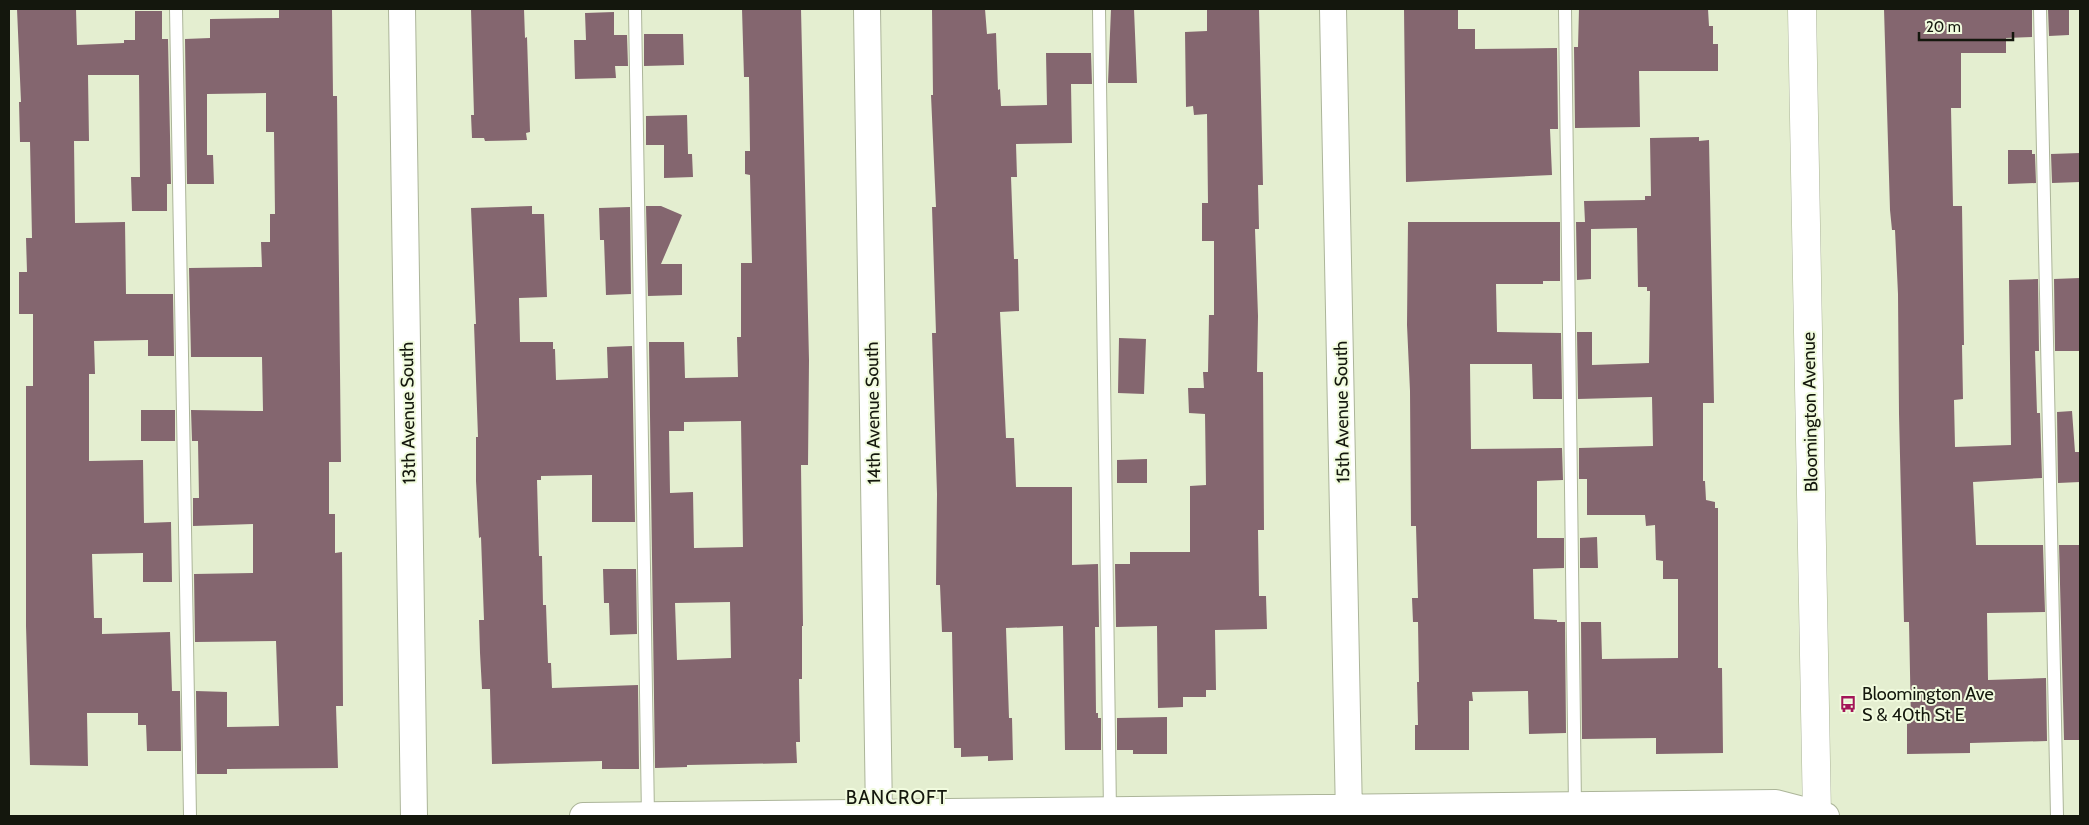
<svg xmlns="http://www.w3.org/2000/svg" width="2089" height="825" viewBox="0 0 2089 825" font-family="Cabin,sans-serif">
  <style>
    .building { fill: #84666f; fill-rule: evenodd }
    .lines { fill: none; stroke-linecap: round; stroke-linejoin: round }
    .service-casing { stroke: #acb599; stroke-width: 14 }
    .minor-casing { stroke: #acb599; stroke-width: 28 }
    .tertiary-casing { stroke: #acb599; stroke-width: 29 }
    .service { stroke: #fff; stroke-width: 12 }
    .minor { stroke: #fff; stroke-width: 26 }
    .tertiary { stroke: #fff; stroke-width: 28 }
    .labels { text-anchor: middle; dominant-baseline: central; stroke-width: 4; stroke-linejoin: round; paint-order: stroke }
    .street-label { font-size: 18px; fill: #14170d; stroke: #f1fbde }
    .poi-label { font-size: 18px; fill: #14170d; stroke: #f1fbde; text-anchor: start }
    .neighbourhood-label { font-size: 19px; letter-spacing: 1px; fill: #14170d; stroke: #f1fbde }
  </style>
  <rect width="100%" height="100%" fill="#e4eed0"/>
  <path class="building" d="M 17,9 L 76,9 L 77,45 L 124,43 L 124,40 L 135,40 L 135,11 L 162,11 L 162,39 L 168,39 L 171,184 L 167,184 L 167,211 L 132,211 L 131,177 L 140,177 L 139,75 L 88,75 L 89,141 L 74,141 L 75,223 L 125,222 L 126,294 L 173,294 L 174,356 L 148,356 L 148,340 L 94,341 L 95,374 L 89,374 L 89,461 L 143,460 L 144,523 L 171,522 L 172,582 L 143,582 L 143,553 L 92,554 L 94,618 L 102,618 L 102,634 L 170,632 L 172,691 L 180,691 L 181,751 L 147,751 L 146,725 L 138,725 L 138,713 L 87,713 L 88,766 L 30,765 L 26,626 L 26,386 L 33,386 L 33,314 L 19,314 L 19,272 L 27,272 L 26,238 L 32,238 L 30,142 L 20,142 L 19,102 L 21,102 Z
    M 279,9 L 332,9 L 333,96 L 337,96 L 341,462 L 329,462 L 329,514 L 335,514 L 335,553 L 342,552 L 343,706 L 336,706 L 338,768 L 227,769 L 227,774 L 197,774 L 196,691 L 227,692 L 227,727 L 279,726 L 276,641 L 195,642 L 194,574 L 253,573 L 253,524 L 193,526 L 193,498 L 199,498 L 198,441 L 192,441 L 191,410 L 263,411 L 262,357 L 191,357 L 189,268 L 262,267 L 261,242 L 270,242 L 270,214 L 275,214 L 274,132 L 266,132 L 266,93 L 207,94 L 207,155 L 213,155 L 214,184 L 187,184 L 185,39 L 210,38 L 210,19 L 279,18 Z
    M 471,9 L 524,9 L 525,38 L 527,37 L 530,132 L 526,133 L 527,140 L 485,141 L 484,138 L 472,138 L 471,115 L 474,115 Z
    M 742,9 L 801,9 L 809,360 L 808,465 L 801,465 L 803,626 L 802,626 L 802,679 L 799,679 L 800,742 L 796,742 L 797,763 L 687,765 L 687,767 L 655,768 L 649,345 L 649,342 L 684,342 L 685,378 L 738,377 L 737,337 L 741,337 L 741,263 L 752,263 L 750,175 L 745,174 L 745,151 L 750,151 L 749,77 L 744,77 ZM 741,421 L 743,547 L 694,548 L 693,492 L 670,493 L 669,431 L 684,431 L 684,422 ZM 730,602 L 731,658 L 677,660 L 675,603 Z
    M 932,9 L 985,9 L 987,34 L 996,33 L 998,90 L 1000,89 L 1001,106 L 1047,105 L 1046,53 L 1091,53 L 1092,84 L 1071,84 L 1072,143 L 1016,144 L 1017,177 L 1011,177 L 1014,259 L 1018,259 L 1019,311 L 1000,312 L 1006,438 L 1014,438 L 1016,487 L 1072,487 L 1072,565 L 1098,564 L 1099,627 L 1095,627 L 1096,713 L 1098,713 L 1098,718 L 1101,718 L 1101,750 L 1065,750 L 1063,626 L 1006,628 L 1009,718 L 1012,718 L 1013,760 L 988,761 L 988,756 L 961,757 L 961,748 L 954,748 L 952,632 L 942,632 L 940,585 L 936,585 L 937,494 L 932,333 L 936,333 L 932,207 L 936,207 L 931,95 L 933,95 Z
    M 1111,9 L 1134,9 L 1137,83 L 1108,83 Z
    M 1207,9 L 1259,9 L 1263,185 L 1258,185 L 1259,229 L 1255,229 L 1258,316 L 1257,372 L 1263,372 L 1264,530 L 1258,530 L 1259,596 L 1266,596 L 1267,629 L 1215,630 L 1216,690 L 1206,690 L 1206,697 L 1183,697 L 1183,707 L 1158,708 L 1157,626 L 1116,627 L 1115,564 L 1130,564 L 1130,552 L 1190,552 L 1190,486 L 1206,485 L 1205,414 L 1189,413 L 1188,388 L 1204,388 L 1203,372 L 1208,372 L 1209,315 L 1214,315 L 1214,241 L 1202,241 L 1202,203 L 1208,203 L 1207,114 L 1194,115 L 1193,106 L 1186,107 L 1185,32 L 1207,31 Z
    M 1404,9 L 1458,9 L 1458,29 L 1475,29 L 1475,49 L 1557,48 L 1558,129 L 1550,129 L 1552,175 L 1406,182 Z
    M 1579,9 L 1708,9 L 1709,26 L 1713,26 L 1713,44 L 1718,44 L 1718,71 L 1639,71 L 1640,127 L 1575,128 L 1574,47 L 1578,47 Z
    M 1884,9 L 2032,9 L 2032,37 L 2006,38 L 2006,53 L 1961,53 L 1961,108 L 1951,108 L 1953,206 L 1962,206 L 1964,345 L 1962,345 L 1963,399 L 1954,400 L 1955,447 L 2011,445 L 2009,280 L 2038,279 L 2039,351 L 2035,351 L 2037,413 L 2040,413 L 2042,478 L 1973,482 L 1976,545 L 2043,545 L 2045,612 L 1987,613 L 1988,680 L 2046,678 L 2047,741 L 1970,743 L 1970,753 L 1907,754 L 1907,724 L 1911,723 L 1909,622 L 1904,622 L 1899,414 L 1898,294 L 1895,230 L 1892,230 L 1890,210 Z
    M 2048,9 L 2069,9 L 2069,35 L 2049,36 Z
    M 614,12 L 614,35 L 627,35 L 628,66 L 615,66 L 616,78 L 575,79 L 574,40 L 586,40 L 585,13 Z
    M 644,34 L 683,34 L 684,65 L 644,66 Z
    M 687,115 L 688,154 L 692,154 L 693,177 L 664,178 L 664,145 L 646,145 L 646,116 Z
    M 1699,137 L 1699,141 L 1709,140 L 1714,403 L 1703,403 L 1703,481 L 1705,481 L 1706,500 L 1715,502 L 1715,508 L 1718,508 L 1718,668 L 1722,668 L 1723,753 L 1656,754 L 1656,738 L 1582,739 L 1581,622 L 1601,622 L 1602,659 L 1678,658 L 1678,579 L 1663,579 L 1663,561 L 1656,560 L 1655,525 L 1646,526 L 1645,515 L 1587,515 L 1587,479 L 1579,479 L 1579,448 L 1653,446 L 1652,397 L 1578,399 L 1577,332 L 1592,332 L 1592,365 L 1649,363 L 1650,291 L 1647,291 L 1647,287 L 1638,287 L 1637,228 L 1591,229 L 1591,279 L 1577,280 L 1576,222 L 1585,222 L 1584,201 L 1645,200 L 1645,196 L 1651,196 L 1650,138 Z
    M 2008,150 L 2032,150 L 2032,154 L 2035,154 L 2036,183 L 2008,184 Z
    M 2080,153 L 2080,182 L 2052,183 L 2051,154 Z
    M 532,206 L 532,214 L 544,214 L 547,297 L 519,298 L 520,342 L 553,342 L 553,349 L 555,349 L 556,380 L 608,378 L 607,347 L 632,346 L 635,522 L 592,522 L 592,475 L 541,476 L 541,480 L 537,480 L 539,556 L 542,556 L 543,605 L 546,605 L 548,663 L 551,663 L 552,688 L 638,685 L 639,769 L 602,769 L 602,761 L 492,764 L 490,689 L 482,689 L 480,653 L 479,620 L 484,620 L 481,537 L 479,538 L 476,481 L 476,437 L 478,437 L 474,324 L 476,324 L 471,208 Z
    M 646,206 L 661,206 L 682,215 L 661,264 L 682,264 L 682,295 L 648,296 Z
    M 630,207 L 631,294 L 606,295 L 604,240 L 600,240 L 599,208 Z
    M 1408,222 L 1560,222 L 1560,281 L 1543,281 L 1543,284 L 1496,284 L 1497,332 L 1561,333 L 1562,399 L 1533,399 L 1532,364 L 1470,364 L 1471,449 L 1562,448 L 1563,480 L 1537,481 L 1537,538 L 1564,538 L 1564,568 L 1533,569 L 1534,619 L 1557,620 L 1557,622 L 1565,622 L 1566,733 L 1529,734 L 1528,691 L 1472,692 L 1473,701 L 1469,701 L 1469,750 L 1415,750 L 1415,725 L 1418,725 L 1417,682 L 1419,682 L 1418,622 L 1413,622 L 1412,598 L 1418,598 L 1416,526 L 1411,526 L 1410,391 L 1407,325 Z
    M 2080,278 L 2080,351 L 2055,351 L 2054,279 Z
    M 1119,338 L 1146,339 L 1144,394 L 1118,393 Z
    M 141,410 L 175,410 L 175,441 L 141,441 Z
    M 2072,411 L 2075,452 L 2080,452 L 2080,482 L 2058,483 L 2057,412 Z
    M 1147,459 L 1147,483 L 1117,483 L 1117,460 Z
    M 1597,537 L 1598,568 L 1580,568 L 1580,538 Z
    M 2059,545 L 2080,545 L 2080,740 L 2064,740 Z
    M 603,569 L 636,569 L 637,634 L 610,635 L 609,603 L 604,603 Z
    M 1167,717 L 1167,754 L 1133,754 L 1133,750 L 1117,750 L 1117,718 Z"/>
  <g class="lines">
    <g class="service-casing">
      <path id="service" d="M 176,9 L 190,816
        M 635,9 L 648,816
        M 1099,9 L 1110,812
        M 1565,9 L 1575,806
        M 2040,9 L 2057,816"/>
    </g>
    <g class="minor-casing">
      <path id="minor" d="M 402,9 L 414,816
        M 867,9 L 879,816
        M 1333,9 L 1349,816
        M 583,816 L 1776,803 L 1826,816"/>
    </g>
    <g class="tertiary-casing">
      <path id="tertiary" d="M 1802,9 L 1817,816"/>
    </g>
    <use href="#service" class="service"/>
    <use href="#minor" class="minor"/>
    <use href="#tertiary" class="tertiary"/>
  </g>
  <defs>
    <g id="bus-bare" transform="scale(1.35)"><path d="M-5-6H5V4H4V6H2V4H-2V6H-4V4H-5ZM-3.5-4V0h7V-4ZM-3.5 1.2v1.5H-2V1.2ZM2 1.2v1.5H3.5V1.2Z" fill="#a31458" stroke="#f1fbde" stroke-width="2.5" paint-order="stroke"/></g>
  </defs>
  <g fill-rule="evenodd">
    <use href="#bus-bare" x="1848" y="704"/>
  </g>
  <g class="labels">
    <g class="street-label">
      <text transform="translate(1342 412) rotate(-91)">15th Avenue South</text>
      <text transform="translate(1810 412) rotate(-91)">Bloomington Avenue</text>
      <text transform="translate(408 413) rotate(-91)">13th Avenue South</text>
      <text transform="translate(873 413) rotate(-91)">14th Avenue South</text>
    </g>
    <g class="poi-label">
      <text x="1862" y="694">Bloomington Ave<tspan x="1862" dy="21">S &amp; 40th St E</tspan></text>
    </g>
    <g class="neighbourhood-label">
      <text x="897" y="797">BANCROFT</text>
    </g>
  </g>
  <rect width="2089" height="825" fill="none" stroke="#14170d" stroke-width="20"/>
  <path d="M1919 32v8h94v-8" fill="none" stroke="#14170d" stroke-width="2.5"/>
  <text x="1926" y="32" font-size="15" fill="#14170d" stroke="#f1fbde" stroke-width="4" paint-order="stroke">20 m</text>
</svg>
